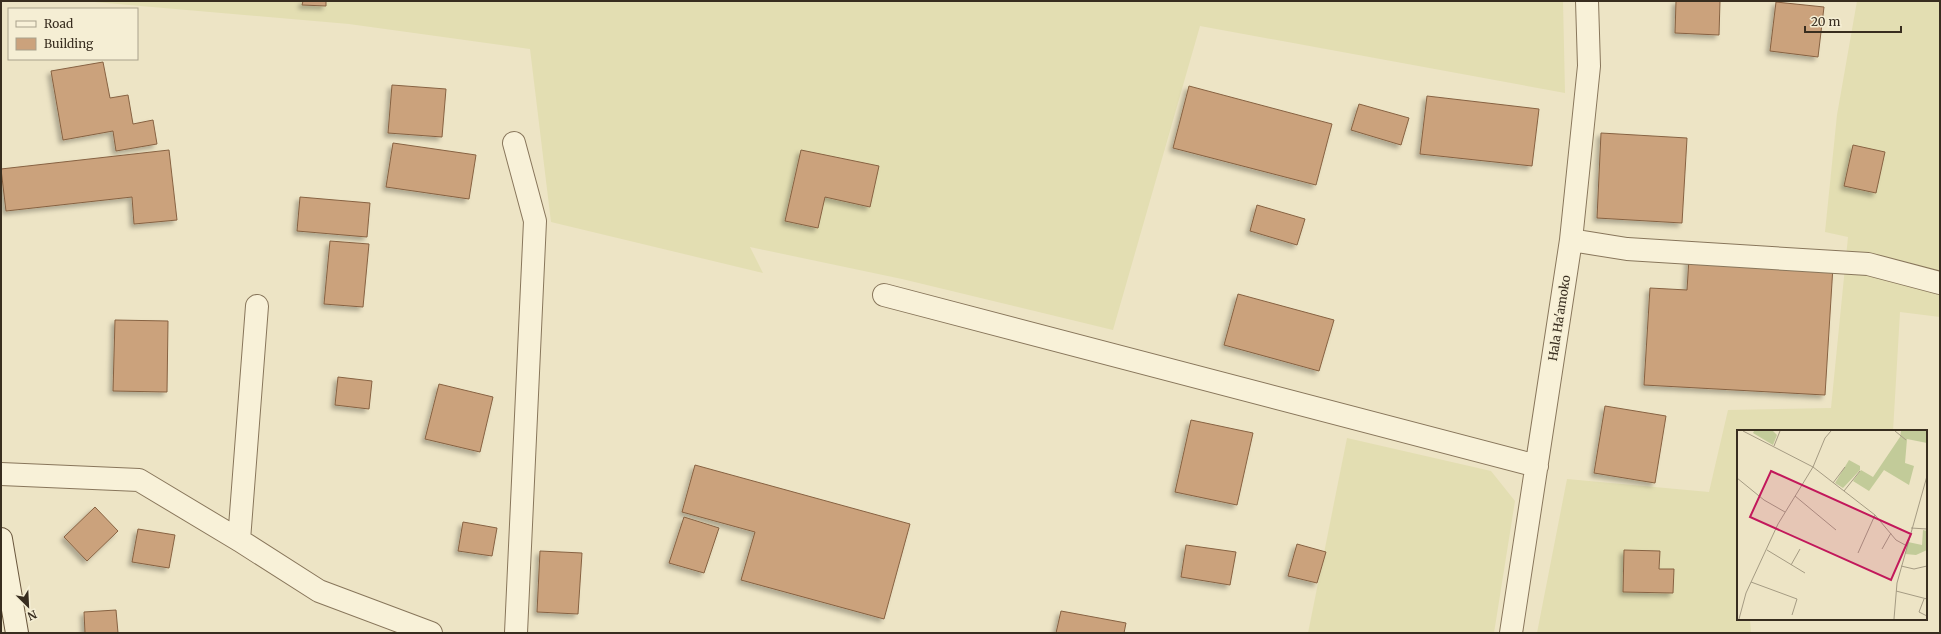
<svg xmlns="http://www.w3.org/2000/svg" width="1941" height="634" viewBox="0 0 1941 634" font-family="Merriweather,serif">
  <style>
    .farmland { fill: #e3deb2 }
    .building { fill: #cba27c; stroke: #876242; filter: url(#shadow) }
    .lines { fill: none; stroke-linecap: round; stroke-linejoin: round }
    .minor-casing { stroke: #88765b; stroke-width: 24 }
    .secondary-casing { stroke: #6a573e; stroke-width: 24 }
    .minor { stroke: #f8f1d8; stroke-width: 22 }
    .secondary { stroke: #f8f1d8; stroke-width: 22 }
    .labels { text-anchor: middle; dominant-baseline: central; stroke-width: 3; stroke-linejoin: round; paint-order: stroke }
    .street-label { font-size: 12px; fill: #382d1f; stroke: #f5eed4 }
    .inset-road { fill: none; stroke: #a59b83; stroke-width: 1 }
    .view { fill: #c2185b; fill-opacity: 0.15; stroke: #c2185b; stroke-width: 2 }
    .inset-edge { fill: none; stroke: #382d1f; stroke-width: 2 }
  </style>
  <defs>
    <filter id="shadow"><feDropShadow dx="-3.5" dy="3.5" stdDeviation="2" flood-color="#0004"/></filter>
  </defs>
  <rect width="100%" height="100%" fill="#ede4c5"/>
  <path class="farmland" d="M 83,1 L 1563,1 L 1565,93 L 1200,26 L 1113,330 L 902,279 L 750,247 L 763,273 L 551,222 L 530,49 L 349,24 Z
    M 1857,1 L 1940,1 L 1940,317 L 1900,312 L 1893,431 L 1738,431 L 1738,619 L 1755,619 L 1750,620 L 1751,633 L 1537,633 L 1567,479 L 1709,492 L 1728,410 L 1831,408 L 1848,237 L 1825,232 L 1837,115 Z
    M 1347,438 L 1491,471 L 1515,501 L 1494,633 L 1308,633 Z"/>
  <path class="building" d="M 303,1 L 326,1 L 326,6 L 302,5 Z
    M 1676,1 L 1720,1 L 1719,35 L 1675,33 Z
    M 1776,2 L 1824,7 L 1818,57 L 1770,51 Z
    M 103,62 L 110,98 L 128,95 L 133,124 L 153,120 L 157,144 L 116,151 L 113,131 L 63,140 L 51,71 Z
    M 392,85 L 446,89 L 442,137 L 388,133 Z
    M 1189,86 L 1332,124 L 1316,185 L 1173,148 Z
    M 1427,96 L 1539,109 L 1532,166 L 1420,154 Z
    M 1359,104 L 1409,118 L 1401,145 L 1351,130 Z
    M 1601,133 L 1687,138 L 1682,223 L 1597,218 Z
    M 393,143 L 476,155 L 469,199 L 386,187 Z
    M 1853,145 L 1885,152 L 1876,193 L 1844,186 Z
    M 169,150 L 177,220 L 134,224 L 132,197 L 6,211 L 1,169 Z
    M 801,150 L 879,166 L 870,207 L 825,197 L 818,228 L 785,221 Z
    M 300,197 L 370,203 L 367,237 L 297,231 Z
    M 1257,205 L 1305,219 L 1297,245 L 1250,231 Z
    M 330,241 L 369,244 L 363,307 L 324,304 Z
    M 1689,258 L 1833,266 L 1825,395 L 1644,385 L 1650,288 L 1687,290 Z
    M 1238,294 L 1334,320 L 1319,371 L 1224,345 Z
    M 115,320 L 168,321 L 167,392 L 113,391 Z
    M 338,377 L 372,381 L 369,409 L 335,405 Z
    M 439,384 L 493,397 L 480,452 L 425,439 Z
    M 1605,406 L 1666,416 L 1655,483 L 1594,473 Z
    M 1191,420 L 1253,433 L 1237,505 L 1175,492 Z
    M 695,465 L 910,524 L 884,619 L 741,580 L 755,532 L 682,512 Z
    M 95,507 L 118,531 L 87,561 L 64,537 Z
    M 684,517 L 719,528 L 704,573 L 669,563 Z
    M 463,522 L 497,528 L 492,556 L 458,551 Z
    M 138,529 L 175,535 L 169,568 L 132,562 Z
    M 1297,544 L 1326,552 L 1317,583 L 1288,576 Z
    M 1186,545 L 1236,552 L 1230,585 L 1181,577 Z
    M 1624,550 L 1660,551 L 1659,569 L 1674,569 L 1673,593 L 1623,592 Z
    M 540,551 L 582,553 L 578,614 L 537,612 Z
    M 116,610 L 118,633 L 85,633 L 84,612 Z
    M 1061,611 L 1126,623 L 1124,633 L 1056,633 Z"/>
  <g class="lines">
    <g class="minor-casing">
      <path id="minor" d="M 514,143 L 535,221 L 516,633
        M 1571,240 L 1627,249 L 1868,264 L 1940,283
        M 884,295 L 1537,466
        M 1,474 L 139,480 L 239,540 L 319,591 L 431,633
        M 239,540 L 257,306
        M 1511,633 L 1571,240 L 1589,66 L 1587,1"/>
    </g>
    <g class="secondary-casing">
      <path id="secondary" d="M 1,539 L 17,633"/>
    </g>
    <use href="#minor" class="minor"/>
    <use href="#secondary" class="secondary"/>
  </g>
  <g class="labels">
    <g class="street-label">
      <text transform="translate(1559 318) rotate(-81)">Hala Ha'amoko</text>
    </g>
  </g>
  <g transform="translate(1737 430)">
    <rect width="190" height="190" fill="#ede4c5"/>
    <path d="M 17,1 L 36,1 L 40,5 L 36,15 L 16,3 ZM 164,1 L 190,1 L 190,13 L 170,9 L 168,33 L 177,36 L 172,55 L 147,40 L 132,61 L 116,51 L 124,40 L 136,47 L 163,7 ZM 112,30 L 123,36 L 123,40 L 106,58 L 98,53 ZM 186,100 L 190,101 L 190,120 L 179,125 L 168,124 L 171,112 L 185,115 Z" fill="#c2cb99"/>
    <path class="inset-road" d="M 6,1 L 76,37 L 138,85 L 159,110 L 170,116M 158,1 L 169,10M 37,16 L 43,1M 0,48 L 27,70 L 48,82M 96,53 L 108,37M 107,61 L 123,41M 58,66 L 99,100M 174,98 L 190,99M 145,119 L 154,103M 30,120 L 68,143M 121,123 L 138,85M 54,135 L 63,119M 164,136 L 177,139 L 190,136M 14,152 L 60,169 L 55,185M 159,161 L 190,169M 187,169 L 182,182 L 190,186M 2,189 L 9,163 L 41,94 L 76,37 L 88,8 L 94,1M 157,189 L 160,153 L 190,46"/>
    <path class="view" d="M 34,41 L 174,104 L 154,150 L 13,87 Z"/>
    <rect width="190" height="190" class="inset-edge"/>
  </g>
  <rect width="1941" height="634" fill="none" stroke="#382d1f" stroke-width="4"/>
  <rect x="8" y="8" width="130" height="52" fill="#f5eed4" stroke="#a9a18c"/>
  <rect x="16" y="21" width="20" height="6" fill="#f8f1d8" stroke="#a9a18c"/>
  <text x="44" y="28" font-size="12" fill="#382d1f">Road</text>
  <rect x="16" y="38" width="20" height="12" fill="#cba27c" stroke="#a9a18c"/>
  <text x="44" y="48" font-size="12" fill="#382d1f">Building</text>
  <g transform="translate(28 606) rotate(156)" stroke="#f5eed4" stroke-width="3" paint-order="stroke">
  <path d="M0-3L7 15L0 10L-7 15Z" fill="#382d1f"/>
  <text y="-6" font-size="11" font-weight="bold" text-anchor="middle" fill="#382d1f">N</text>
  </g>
  <path d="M1805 26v6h96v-6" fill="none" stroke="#382d1f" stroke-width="2"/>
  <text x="1811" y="26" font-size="12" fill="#382d1f" stroke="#f5eed4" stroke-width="3" paint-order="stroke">20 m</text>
</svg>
